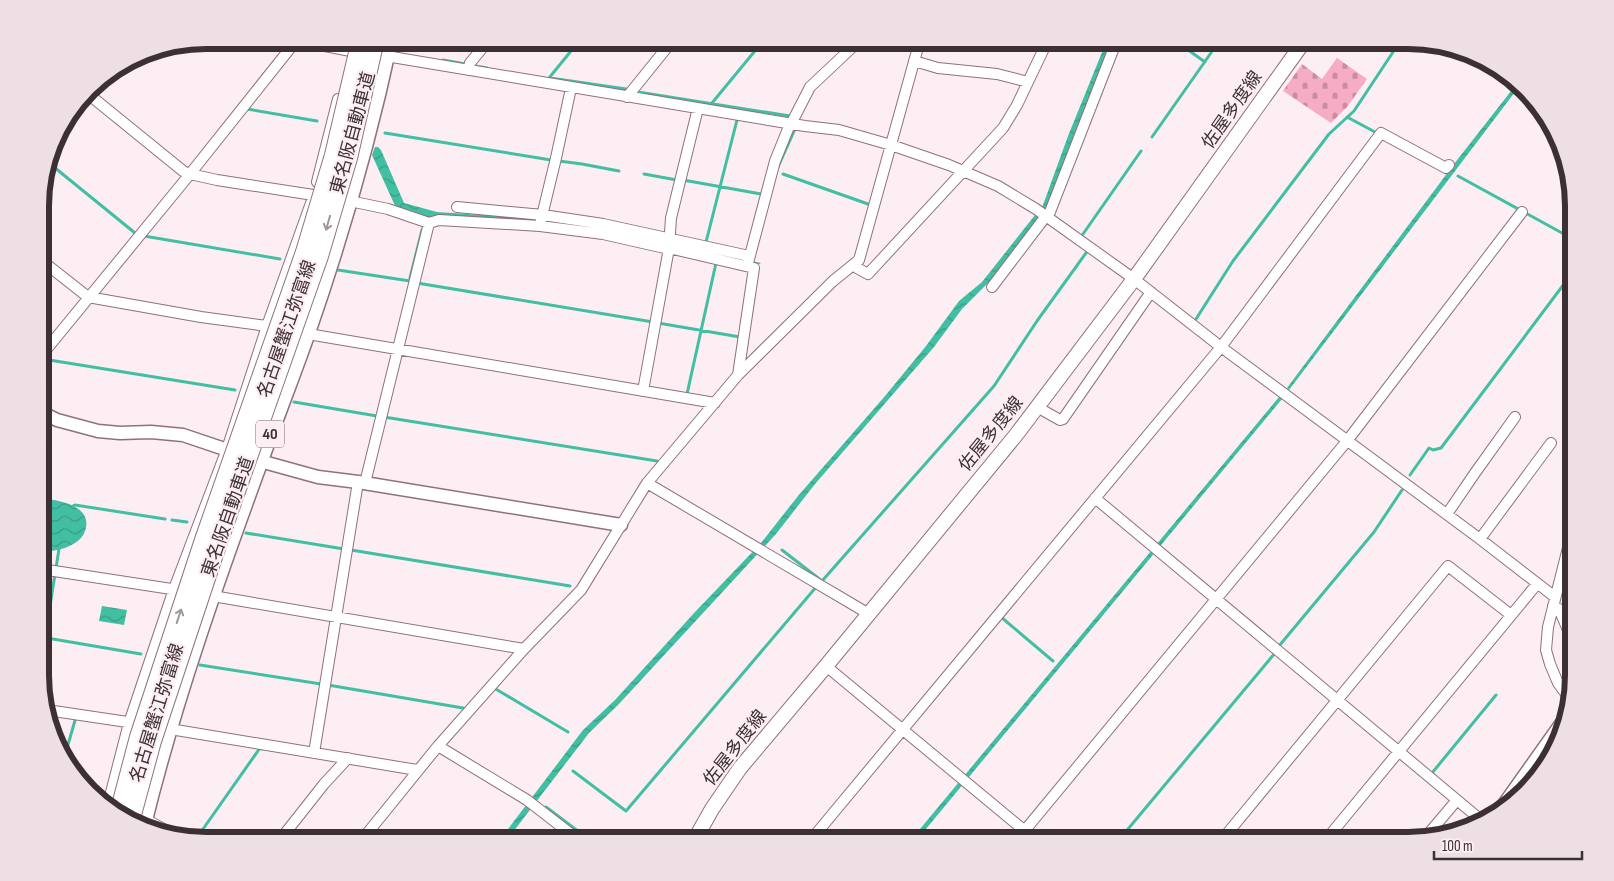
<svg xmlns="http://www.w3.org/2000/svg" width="1614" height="881" viewBox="0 0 1614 881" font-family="'Sofia Sans Condensed','Noto Sans JP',sans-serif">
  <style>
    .cemetery { fill: url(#cemetery-stones) }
    .water { fill: url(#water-waves) }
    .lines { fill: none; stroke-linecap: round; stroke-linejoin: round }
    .stream { stroke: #42bfa2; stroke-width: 3 }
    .minor-casing { stroke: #90717b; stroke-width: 12 }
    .tertiary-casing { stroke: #90717b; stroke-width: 15 }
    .secondary-casing { stroke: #90717b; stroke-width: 16 }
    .primary-casing { stroke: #90717b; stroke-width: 18 }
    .minor { stroke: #fff; stroke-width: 10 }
    .tertiary { stroke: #fff; stroke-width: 12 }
    .secondary { stroke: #fff; stroke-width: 14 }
    .primary { stroke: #fff; stroke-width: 15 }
    .motorway-bridge-casing { stroke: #90717b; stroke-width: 20; stroke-linecap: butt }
    .motorway-bridge { stroke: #fff; stroke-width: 18 }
    .oneway { stroke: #9e989a }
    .labels { text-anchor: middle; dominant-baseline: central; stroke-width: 4.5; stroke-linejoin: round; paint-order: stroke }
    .shield { fill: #fceef2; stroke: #76696d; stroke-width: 1 }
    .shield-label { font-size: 16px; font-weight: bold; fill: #3d3034 }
    .street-label { font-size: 18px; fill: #3d3034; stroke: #fceef2 }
    .rim { fill: none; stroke: #3d3034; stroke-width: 6 }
  </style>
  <defs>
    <pattern id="cemetery-stones" width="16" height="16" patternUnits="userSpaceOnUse" patternTransform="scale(1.25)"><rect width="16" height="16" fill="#f7acc5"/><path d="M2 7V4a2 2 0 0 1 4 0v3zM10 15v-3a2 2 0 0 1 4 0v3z" fill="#c98ca1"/></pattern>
    <pattern id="water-waves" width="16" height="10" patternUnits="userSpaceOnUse" patternTransform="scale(1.25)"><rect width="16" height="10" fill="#42bfa2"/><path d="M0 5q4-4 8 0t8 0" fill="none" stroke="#389c85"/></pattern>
  </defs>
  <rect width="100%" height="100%" fill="#fceef2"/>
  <path class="cemetery" d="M 1337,58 L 1367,79 L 1347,107 L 1331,123 L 1283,91 L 1302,64 L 1322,79 Z"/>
  <path class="water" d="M 1107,40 L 1113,40 L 1071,144 L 1048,207 L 990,281 L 962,309 L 934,347 L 815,484 L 776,534 L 618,705 L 589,733 L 506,841 L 499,841 L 583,730 L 615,700 L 695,612 L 761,543 L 798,496 L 885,396 L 926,346 L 959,301 L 982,282 L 1043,205 L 1068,136 Z
    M 1515,86 L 1518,88 L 1289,390 L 1287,388 L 1454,164 Z
    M 375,147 L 378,147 L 381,150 L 404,203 L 437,212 L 543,219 L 608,229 L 761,263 L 758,265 L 604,231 L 441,216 L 424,218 L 396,208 L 372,155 Z
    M 1279,397 L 1282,399 L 916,841 L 910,841 Z
    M 41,499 C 58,499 94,506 85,531 C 82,540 74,544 65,548 C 57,550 49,552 41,552 Z
    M 102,606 L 127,610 L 124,625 L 99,621 Z"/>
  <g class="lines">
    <path class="stream" d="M 1174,40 L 1205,62
      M 443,60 L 465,64
      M 476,66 L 487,68
      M 549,78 L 580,40
      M 550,78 L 626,89
      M 638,92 L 790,116
      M 712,103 L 764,40
      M 247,109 L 317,121
      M 1347,117 L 1375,132
      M 385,133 L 551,160
      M 1152,137 L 1220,40
      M 559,161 L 582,164 L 619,171
      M 49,163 L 135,233
      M 778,167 L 795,129
      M 644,174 L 677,180
      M 783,174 L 868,204
      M 1458,176 L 1573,239
      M 683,180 L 761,194
      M 1083,234 L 1141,151
      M 144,236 L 280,259
      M 706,242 L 737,120
      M 338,270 L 410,281
      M 410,278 L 422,230
      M 417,283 L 653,322
      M 1196,319 L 1233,261 L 1329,134 L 1354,111 L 1401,40
      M 658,323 L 740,337
      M 43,359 L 235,390
      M 687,394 L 716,263
      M 294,402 L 377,416
      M 384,417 L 657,461
      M 1410,475 L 1429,448 L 1433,450 L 1441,448 L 1573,272
      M 73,506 L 75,505 L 165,519
      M 172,520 L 187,522
      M 246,533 L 344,549
      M 351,550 L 570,586
      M 782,550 L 822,581
      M 56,568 L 59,549
      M 822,581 L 994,386 L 1037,321 L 1086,253
      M 1001,617 L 1053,661
      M 41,637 L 141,654
      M 45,638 L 55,574
      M 1279,646 L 1374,532 L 1402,490
      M 200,665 L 321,684
      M 328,685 L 463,708
      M 494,688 L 568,732
      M 65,755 L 76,717
      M 573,771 L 626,811 L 817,586
      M 1434,775 L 1432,773 L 1496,695
      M 546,807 L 591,841
      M 196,839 L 260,748 L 262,749
      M 286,841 L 291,834
      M 1118,841 L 1275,653"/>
    <g class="minor-casing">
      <path id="minor" d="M 294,40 L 361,53
        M 380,55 L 805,126 L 839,130 L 891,145 L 949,165 L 998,186 L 1036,209 L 1134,279 L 1221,347 L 1480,539 L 1555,597
        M 914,61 L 938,68 L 997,74 L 1028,82
        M 468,70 L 470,63 L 489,40
        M 87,93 L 183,171 L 190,174 L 217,180 L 326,197
        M 627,97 L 673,40
        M 791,124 L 810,87 L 860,40
        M 317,182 L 338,99
        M 345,200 L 388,209 L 429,223 L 439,220 L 540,226 L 603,234 L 669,249
        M 457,207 L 543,215 L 603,224 L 749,256
        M 1048,217 L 1117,40
        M 541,220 L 556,158 L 571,88
        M 669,248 L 754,268 L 738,375
        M 41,260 L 88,297 L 201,317 L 274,327
        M 748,263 L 775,161 L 790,124
        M 854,264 L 857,268 L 868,274 L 1003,128 L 1017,105 L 1048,40
        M 992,287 L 1046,216
        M 1572,301 L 1573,301
        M 303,331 L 314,335 L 715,403
        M 41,356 L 190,174 L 296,41
        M 643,391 L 669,248 L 671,218 L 698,108
        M 1037,407 L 1060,420 L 1063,419 L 1151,292
        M 365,483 L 429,223
        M 647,483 L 869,614
        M 1095,498 L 1481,820
        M 1447,514 L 1475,473 L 1515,417
        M 1480,539 L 1551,443
        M 41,569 L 178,590
        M 207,595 L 524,649
        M 1553,606 L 1559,609 L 1574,644
        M 826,666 L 1037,841
        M 1569,698 L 1558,683 L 1550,664 L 1546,650 L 1548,627 L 1574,524
        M 47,710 L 134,723
        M 164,728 L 417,770
        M 438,746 L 527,800 L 580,841
        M 314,753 L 358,482
        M 108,804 L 129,723 L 174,589 L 227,449 L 267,326 L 311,203
        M 145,819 L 171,833
        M 1424,839 L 1457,800
        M 279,841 L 324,784 L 348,758
        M 361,841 L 438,746 L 524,649 L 581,590 L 647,483 L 738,375 L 833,281 L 859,260 L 920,40
        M 810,841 L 1221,347 L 1381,133 L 1446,168 L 1449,165
        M 1016,841 L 1347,441 L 1522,212
        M 1221,841 L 1448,566 L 1511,615
        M 1325,841 L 1537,584"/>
    </g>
    <g class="tertiary-casing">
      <path id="tertiary" d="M 41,412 L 57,420 L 98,431 L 120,433 L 151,432 L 183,435 L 260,461 L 318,477 L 358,482 L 621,525
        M 1497,814 L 1563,721"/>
    </g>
    <g class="secondary-casing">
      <path id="secondary" d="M 694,841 L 712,809 L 740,768 L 826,666 L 1016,435 L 1134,279 L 1305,40"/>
    </g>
    <g class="primary-casing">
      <path id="primary" d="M 143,826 C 173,703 217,579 261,459 C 276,417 293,374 308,331 C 341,236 369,138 390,40"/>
    </g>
    <use href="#minor" class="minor"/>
    <use href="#tertiary" class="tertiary"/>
    <use href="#secondary" class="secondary"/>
    <use href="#primary" class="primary"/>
    <g class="motorway-bridge-casing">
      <path id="motorway-bridge" d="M 119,813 L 139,737 L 204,540 L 305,252 L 334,155 L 361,40
        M 130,822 L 152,741 L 217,545 L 319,256 L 348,158 L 375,40"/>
    </g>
    <use href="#motorway-bridge" class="motorway-bridge"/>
  </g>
  <defs><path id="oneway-shaft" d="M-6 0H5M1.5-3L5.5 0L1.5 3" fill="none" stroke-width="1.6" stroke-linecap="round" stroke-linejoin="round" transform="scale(1.25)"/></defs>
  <g class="oneway">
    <use href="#oneway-shaft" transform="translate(328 223) rotate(106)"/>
    <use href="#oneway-shaft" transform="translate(179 616) rotate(-72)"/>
  </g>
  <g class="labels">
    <rect class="shield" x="256" y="420.5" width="28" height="27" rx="4"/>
    <g class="shield-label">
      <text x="270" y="434">40</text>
    </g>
    <g class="street-label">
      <text transform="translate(1232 110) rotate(-55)">佐屋多度線</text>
      <text transform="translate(353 133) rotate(-75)">東名阪自動車道</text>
      <text transform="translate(287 329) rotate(-71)">名古屋蟹江弥富線</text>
      <text transform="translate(991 434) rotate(-51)">佐屋多度線</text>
      <text transform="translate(228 517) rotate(-71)">東名阪自動車道</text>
      <text transform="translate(157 713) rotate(-73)">名古屋蟹江弥富線</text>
      <text transform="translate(735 748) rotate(-52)">佐屋多度線</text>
    </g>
  </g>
  <path d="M0 0H1614V881H0ZM206 49H1408A157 157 0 0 1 1565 206V675A157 157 0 0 1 1408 832H206A157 157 0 0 1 49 675V206A157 157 0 0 1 206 49Z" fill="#eddfe3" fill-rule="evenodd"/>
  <path class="rim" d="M206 49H1408A157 157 0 0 1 1565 206V675A157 157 0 0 1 1408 832H206A157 157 0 0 1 49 675V206A157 157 0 0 1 206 49Z"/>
  <path d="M1434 851v8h148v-8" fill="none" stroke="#3d3034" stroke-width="2.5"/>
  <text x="1442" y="851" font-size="15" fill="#3d3034" stroke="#fceef2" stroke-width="4" paint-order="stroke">100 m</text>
</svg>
